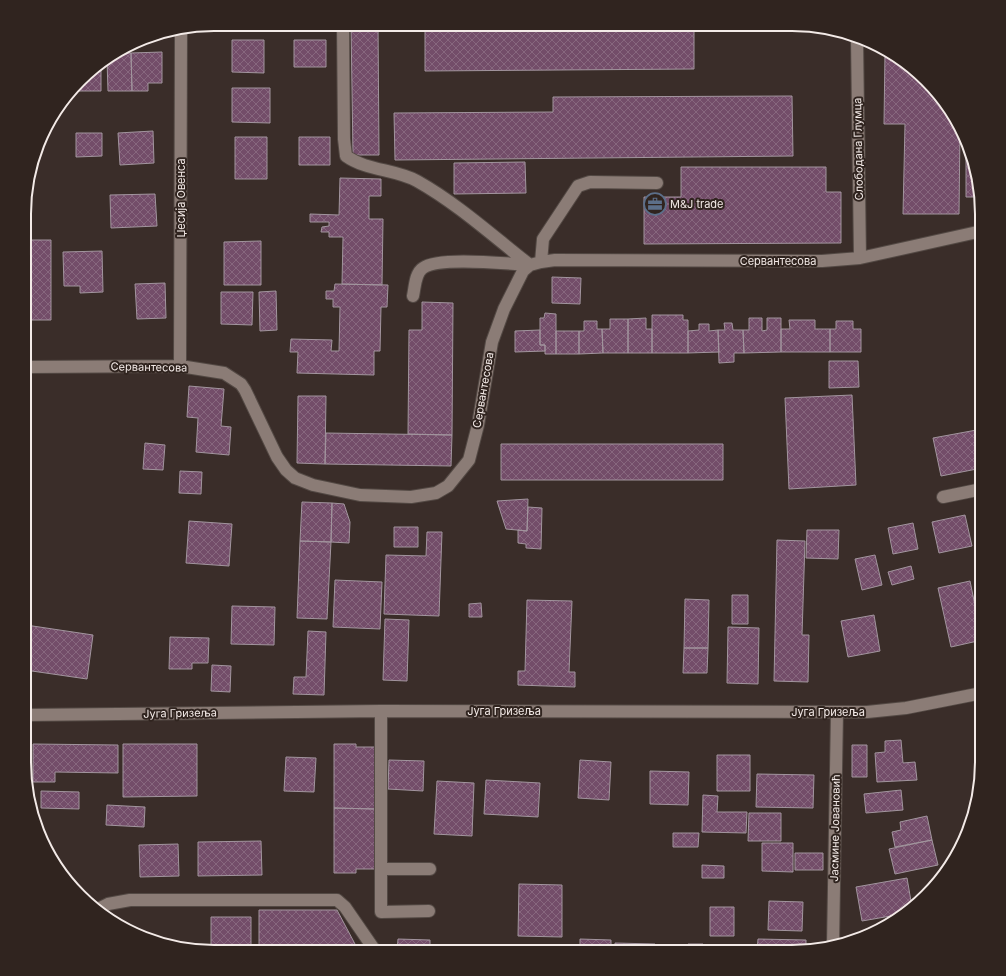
<svg xmlns="http://www.w3.org/2000/svg" width="1006" height="976" viewBox="0 0 1006 976" font-family="Inter,sans-serif">
  <style>
    .building { fill: url(#building-cross-hatch); stroke: #a2959e }
    .lines { fill: none; stroke-linecap: round; stroke-linejoin: round }
    .minor-casing { stroke: #534944; stroke-width: 14 }
    .minor { stroke: #8b7c76; stroke-width: 12 }
    .labels { text-anchor: middle; dominant-baseline: central; stroke-width: 4; stroke-linejoin: round; paint-order: stroke }
    .street-label { font-size: 11px; fill: #f3eae7; stroke: #30241f }
    .poi-label { font-size: 11px; fill: #f3eae7; stroke: #30241f; text-anchor: start }
    .rim { fill: none; stroke: #f3eae7; stroke-width: 2 }
  </style>
  <defs>
    <pattern id="building-cross-hatch" width="8" height="8" patternUnits="userSpaceOnUse"><rect width="8" height="8" fill="#734d69"/><path d="M0 0l8 8M0 8l8-8" fill="none" stroke="#87677e"/></pattern>
  </defs>
  <rect width="100%" height="100%" fill="#3a2d29"/>
  <path class="building" d="M 351,24 L 378,24 L 379,155 L 353,155 Z
    M 694,29 L 694,69 L 425,71 L 425,31 Z
    M 232,40 L 264,40 L 264,73 L 232,72 Z
    M 294,40 L 326,40 L 326,67 L 294,67 Z
    M 162,52 L 162,83 L 148,83 L 148,91 L 132,91 L 131,53 Z
    M 885,52 L 890,52 L 943,98 L 960,128 L 959,214 L 903,214 L 905,124 L 884,124 Z
    M 120,53 L 131,53 L 132,91 L 108,91 L 107,60 Z
    M 101,64 L 101,91 L 72,91 L 89,71 Z
    M 232,88 L 270,88 L 270,123 L 232,122 Z
    M 792,96 L 793,156 L 395,160 L 394,113 L 553,112 L 553,97 Z
    M 153,131 L 154,163 L 120,165 L 118,133 Z
    M 76,133 L 102,133 L 102,156 L 76,157 Z
    M 235,137 L 267,137 L 267,179 L 235,179 Z
    M 299,137 L 330,137 L 330,165 L 299,165 Z
    M 966,139 L 968,141 L 981,197 L 966,197 Z
    M 525,162 L 526,193 L 454,194 L 454,163 Z
    M 681,167 L 826,167 L 826,192 L 841,192 L 841,243 L 644,244 L 644,197 L 681,197 Z
    M 340,178 L 381,179 L 381,196 L 369,196 L 369,219 L 383,219 L 382,285 L 342,284 L 343,237 L 329,237 L 329,232 L 321,232 L 322,227 L 329,226 L 329,222 L 310,222 L 310,214 L 339,215 Z
    M 155,194 L 157,226 L 111,228 L 110,195 Z
    M 27,240 L 51,240 L 51,320 L 29,320 L 29,334 L 27,334 Z
    M 261,241 L 261,285 L 224,285 L 224,242 Z
    M 102,251 L 103,292 L 80,293 L 80,286 L 64,286 L 63,252 Z
    M 552,277 L 581,278 L 580,304 L 552,303 Z
    M 165,283 L 166,318 L 137,319 L 135,284 Z
    M 335,284 L 388,285 L 387,307 L 381,307 L 380,351 L 374,351 L 374,375 L 297,373 L 298,352 L 290,352 L 291,339 L 332,340 L 331,351 L 339,351 L 340,307 L 333,307 L 333,299 L 326,299 L 326,291 L 334,291 Z
    M 276,291 L 277,330 L 260,331 L 259,292 Z
    M 221,292 L 253,292 L 252,325 L 221,324 Z
    M 422,302 L 453,303 L 452,435 L 408,434 L 409,330 L 422,330 Z
    M 545,313 L 556,314 L 556,354 L 545,354 L 545,345 L 540,345 L 540,318 L 544,318 Z
    M 652,315 L 683,315 L 683,320 L 688,320 L 688,353 L 652,353 Z
    M 646,318 L 646,329 L 652,329 L 652,353 L 628,353 L 628,319 Z
    M 749,318 L 762,318 L 762,331 L 767,330 L 767,318 L 781,318 L 781,352 L 744,353 L 743,330 L 749,330 Z
    M 610,319 L 628,319 L 628,353 L 603,353 L 602,329 L 610,329 Z
    M 789,320 L 815,320 L 815,329 L 830,329 L 830,352 L 781,352 L 781,329 L 790,329 Z
    M 584,321 L 597,321 L 597,329 L 602,329 L 603,353 L 579,354 L 579,331 L 584,331 Z
    M 836,321 L 853,321 L 853,329 L 861,329 L 861,352 L 830,352 L 830,329 L 836,329 Z
    M 724,323 L 732,323 L 733,330 L 743,330 L 744,353 L 734,353 L 734,362 L 719,363 L 718,330 L 725,330 Z
    M 699,324 L 709,324 L 709,331 L 718,330 L 719,352 L 688,353 L 688,331 L 699,330 Z
    M 540,330 L 540,345 L 545,345 L 545,351 L 515,352 L 515,331 Z
    M 556,331 L 579,331 L 579,354 L 556,354 Z
    M 829,361 L 858,361 L 859,387 L 829,388 Z
    M 189,386 L 224,389 L 221,426 L 231,427 L 229,455 L 196,452 L 198,418 L 187,417 Z
    M 852,395 L 856,485 L 789,489 L 785,398 Z
    M 298,396 L 326,396 L 325,464 L 297,463 Z
    M 982,429 L 982,468 L 941,476 L 933,438 Z
    M 326,433 L 452,435 L 451,466 L 325,464 Z
    M 145,443 L 165,445 L 163,470 L 143,469 Z
    M 501,444 L 723,444 L 723,480 L 501,480 Z
    M 180,471 L 202,472 L 201,494 L 179,493 Z
    M 528,499 L 527,531 L 506,529 L 497,501 Z
    M 302,502 L 332,503 L 331,542 L 300,541 Z
    M 332,503 L 344,504 L 350,522 L 349,543 L 331,542 Z
    M 528,507 L 542,508 L 541,549 L 526,548 L 526,544 L 518,543 L 518,530 L 527,531 Z
    M 965,515 L 972,546 L 939,553 L 932,522 Z
    M 189,521 L 232,524 L 229,566 L 186,563 Z
    M 913,523 L 918,549 L 893,554 L 888,528 Z
    M 394,527 L 418,527 L 418,547 L 394,547 Z
    M 807,530 L 839,530 L 838,559 L 806,558 Z
    M 427,532 L 442,532 L 439,616 L 384,614 L 386,555 L 426,556 Z
    M 777,540 L 805,541 L 802,635 L 809,635 L 808,682 L 774,681 Z
    M 300,541 L 331,542 L 327,619 L 297,618 Z
    M 875,555 L 882,585 L 862,590 L 855,559 Z
    M 911,566 L 914,579 L 892,585 L 888,572 Z
    M 335,580 L 382,582 L 380,629 L 333,627 Z
    M 970,581 L 982,640 L 951,647 L 938,588 Z
    M 732,595 L 748,595 L 748,624 L 732,624 Z
    M 685,599 L 709,600 L 708,648 L 684,648 Z
    M 527,600 L 572,601 L 569,672 L 575,672 L 575,687 L 518,685 L 518,671 L 525,671 Z
    M 481,603 L 482,617 L 469,617 L 469,604 Z
    M 232,606 L 275,607 L 274,645 L 231,644 Z
    M 874,615 L 880,651 L 848,657 L 841,621 Z
    M 385,619 L 409,620 L 407,681 L 383,680 Z
    M 26,625 L 93,635 L 87,679 L 25,670 Z
    M 728,627 L 759,628 L 758,684 L 727,683 Z
    M 308,631 L 326,632 L 324,695 L 293,694 L 294,677 L 306,677 Z
    M 170,637 L 209,638 L 208,663 L 192,663 L 192,669 L 169,669 Z
    M 684,648 L 708,648 L 707,673 L 683,673 Z
    M 212,665 L 231,666 L 230,692 L 211,691 Z
    M 901,740 L 903,763 L 915,762 L 917,780 L 877,782 L 875,753 L 885,752 L 885,741 Z
    M 33,744 L 118,745 L 118,773 L 55,772 L 55,782 L 33,782 Z
    M 123,744 L 197,744 L 197,796 L 123,797 Z
    M 334,744 L 356,744 L 356,747 L 375,747 L 375,809 L 334,808 Z
    M 852,745 L 867,745 L 867,777 L 852,777 Z
    M 717,755 L 750,755 L 750,791 L 717,791 Z
    M 286,757 L 316,758 L 314,792 L 284,791 Z
    M 389,760 L 424,761 L 423,791 L 388,789 Z
    M 580,760 L 611,762 L 609,800 L 578,798 Z
    M 650,771 L 689,772 L 688,805 L 650,804 Z
    M 757,774 L 814,775 L 813,808 L 756,807 Z
    M 486,780 L 540,783 L 538,817 L 484,814 Z
    M 437,781 L 474,783 L 472,836 L 434,834 Z
    M 901,790 L 903,810 L 866,813 L 864,794 Z
    M 41,791 L 79,792 L 79,809 L 41,808 Z
    M 703,795 L 718,796 L 717,812 L 747,812 L 746,833 L 702,832 Z
    M 107,805 L 145,807 L 144,827 L 106,825 Z
    M 334,808 L 375,809 L 375,869 L 356,869 L 356,873 L 334,873 Z
    M 749,813 L 781,813 L 781,841 L 748,841 Z
    M 927,816 L 932,840 L 895,847 L 892,832 L 901,830 L 900,822 Z
    M 673,833 L 699,833 L 698,847 L 673,847 Z
    M 932,840 L 938,865 L 895,874 L 889,849 Z
    M 261,841 L 262,875 L 198,876 L 198,842 Z
    M 762,843 L 793,843 L 793,872 L 762,871 Z
    M 178,844 L 179,876 L 140,877 L 139,845 Z
    M 795,853 L 823,853 L 823,870 L 795,870 Z
    M 702,865 L 724,866 L 724,878 L 702,878 Z
    M 907,878 L 912,907 L 908,913 L 862,921 L 856,887 Z
    M 519,884 L 562,885 L 562,937 L 518,936 Z
    M 769,901 L 803,902 L 802,931 L 768,930 Z
    M 710,907 L 734,907 L 734,936 L 710,936 Z
    M 259,910 L 337,910 L 355,944 L 355,952 L 259,952 Z
    M 211,917 L 251,917 L 251,952 L 211,952 Z
    M 398,939 L 430,940 L 430,952 L 397,952 Z
    M 580,939 L 611,940 L 611,952 L 580,952 Z
    M 758,939 L 806,940 L 806,951 L 757,952 Z
    M 615,943 L 655,944 L 655,952 L 615,952 Z
    M 688,944 L 703,944 L 703,952 L 688,952 Z"/>
  <g class="lines">
    <g class="minor-casing">
      <path id="minor" d="M 343,24 L 344,139 L 346,156 C 367,171 395,169 417,181 C 458,204 494,237 530,265
        M 857,39 L 860,258
        M 541,262 L 543,239 L 578,186 L 590,182 L 657,183
        M 413,296 C 415,287 415,273 423,268 C 439,256 509,264 530,265
        M 180,366 L 181,29
        M 27,367 L 180,366 L 224,373 L 241,384 L 245,390 L 277,457 L 286,470 L 295,478 L 313,485 L 360,495 L 411,497 L 436,493 L 448,486 L 469,460 L 478,425 L 492,342 L 504,309 L 523,271 L 530,265 L 541,262 L 555,260 L 822,261 L 860,258 L 982,231
        M 943,497 L 982,489
        M 381,711 L 381,912 L 429,911
        M 25,715 L 381,711 L 867,712 L 906,708 L 982,693
        M 381,869 L 430,869
        M 100,908 L 108,904 L 130,900 L 337,900 L 345,907 L 376,952
        M 833,945 L 837,712"/>
    </g>
    <use href="#minor" class="minor"/>
  </g>
  <defs>
    <g id="office-ring" transform="scale(1.15)"><circle r="9.5" fill="#30241f" stroke="#5c6f8a" stroke-width="1.5"/><path d="M-6-3h4V-5.5h4V-3h4V5H-6ZM-1-4.5V-3h2v-1.5ZM-6 0V1H6V0Z" fill="#5c6f8a"/></g>
  </defs>
  <g fill-rule="evenodd">
    <use href="#office-ring" x="655" y="204"/>
  </g>
  <g class="labels">
    <g class="street-label">
      <text transform="translate(858 149) rotate(-91)">Слободана Глумца</text>
      <text transform="translate(181 198) rotate(-90)">Џесија Овенса</text>
      <text x="778" y="261">Сервантесова</text>
      <text transform="translate(149 367) rotate(1)">Сервантесова</text>
      <text transform="translate(483 390) rotate(-80)">Сервантесова</text>
      <text x="504" y="711">Југа Гризеља</text>
      <text x="828" y="712">Југа Гризеља</text>
      <text transform="translate(180 713) rotate(-1)">Југа Гризеља</text>
      <text transform="translate(835 828) rotate(-89)">Јасмине Јовановић</text>
    </g>
    <g class="poi-label">
      <text x="670" y="204">M&amp;J trade</text>
    </g>
  </g>
  <path d="M0 0H1006V976H0ZM214 31H792A183 183 0 0 1 975 214V762A183 183 0 0 1 792 945H214A183 183 0 0 1 31 762V214A183 183 0 0 1 214 31Z" fill="#30241f" fill-rule="evenodd"/>
  <path class="rim" d="M214 31H792A183 183 0 0 1 975 214V762A183 183 0 0 1 792 945H214A183 183 0 0 1 31 762V214A183 183 0 0 1 214 31Z"/>
</svg>
